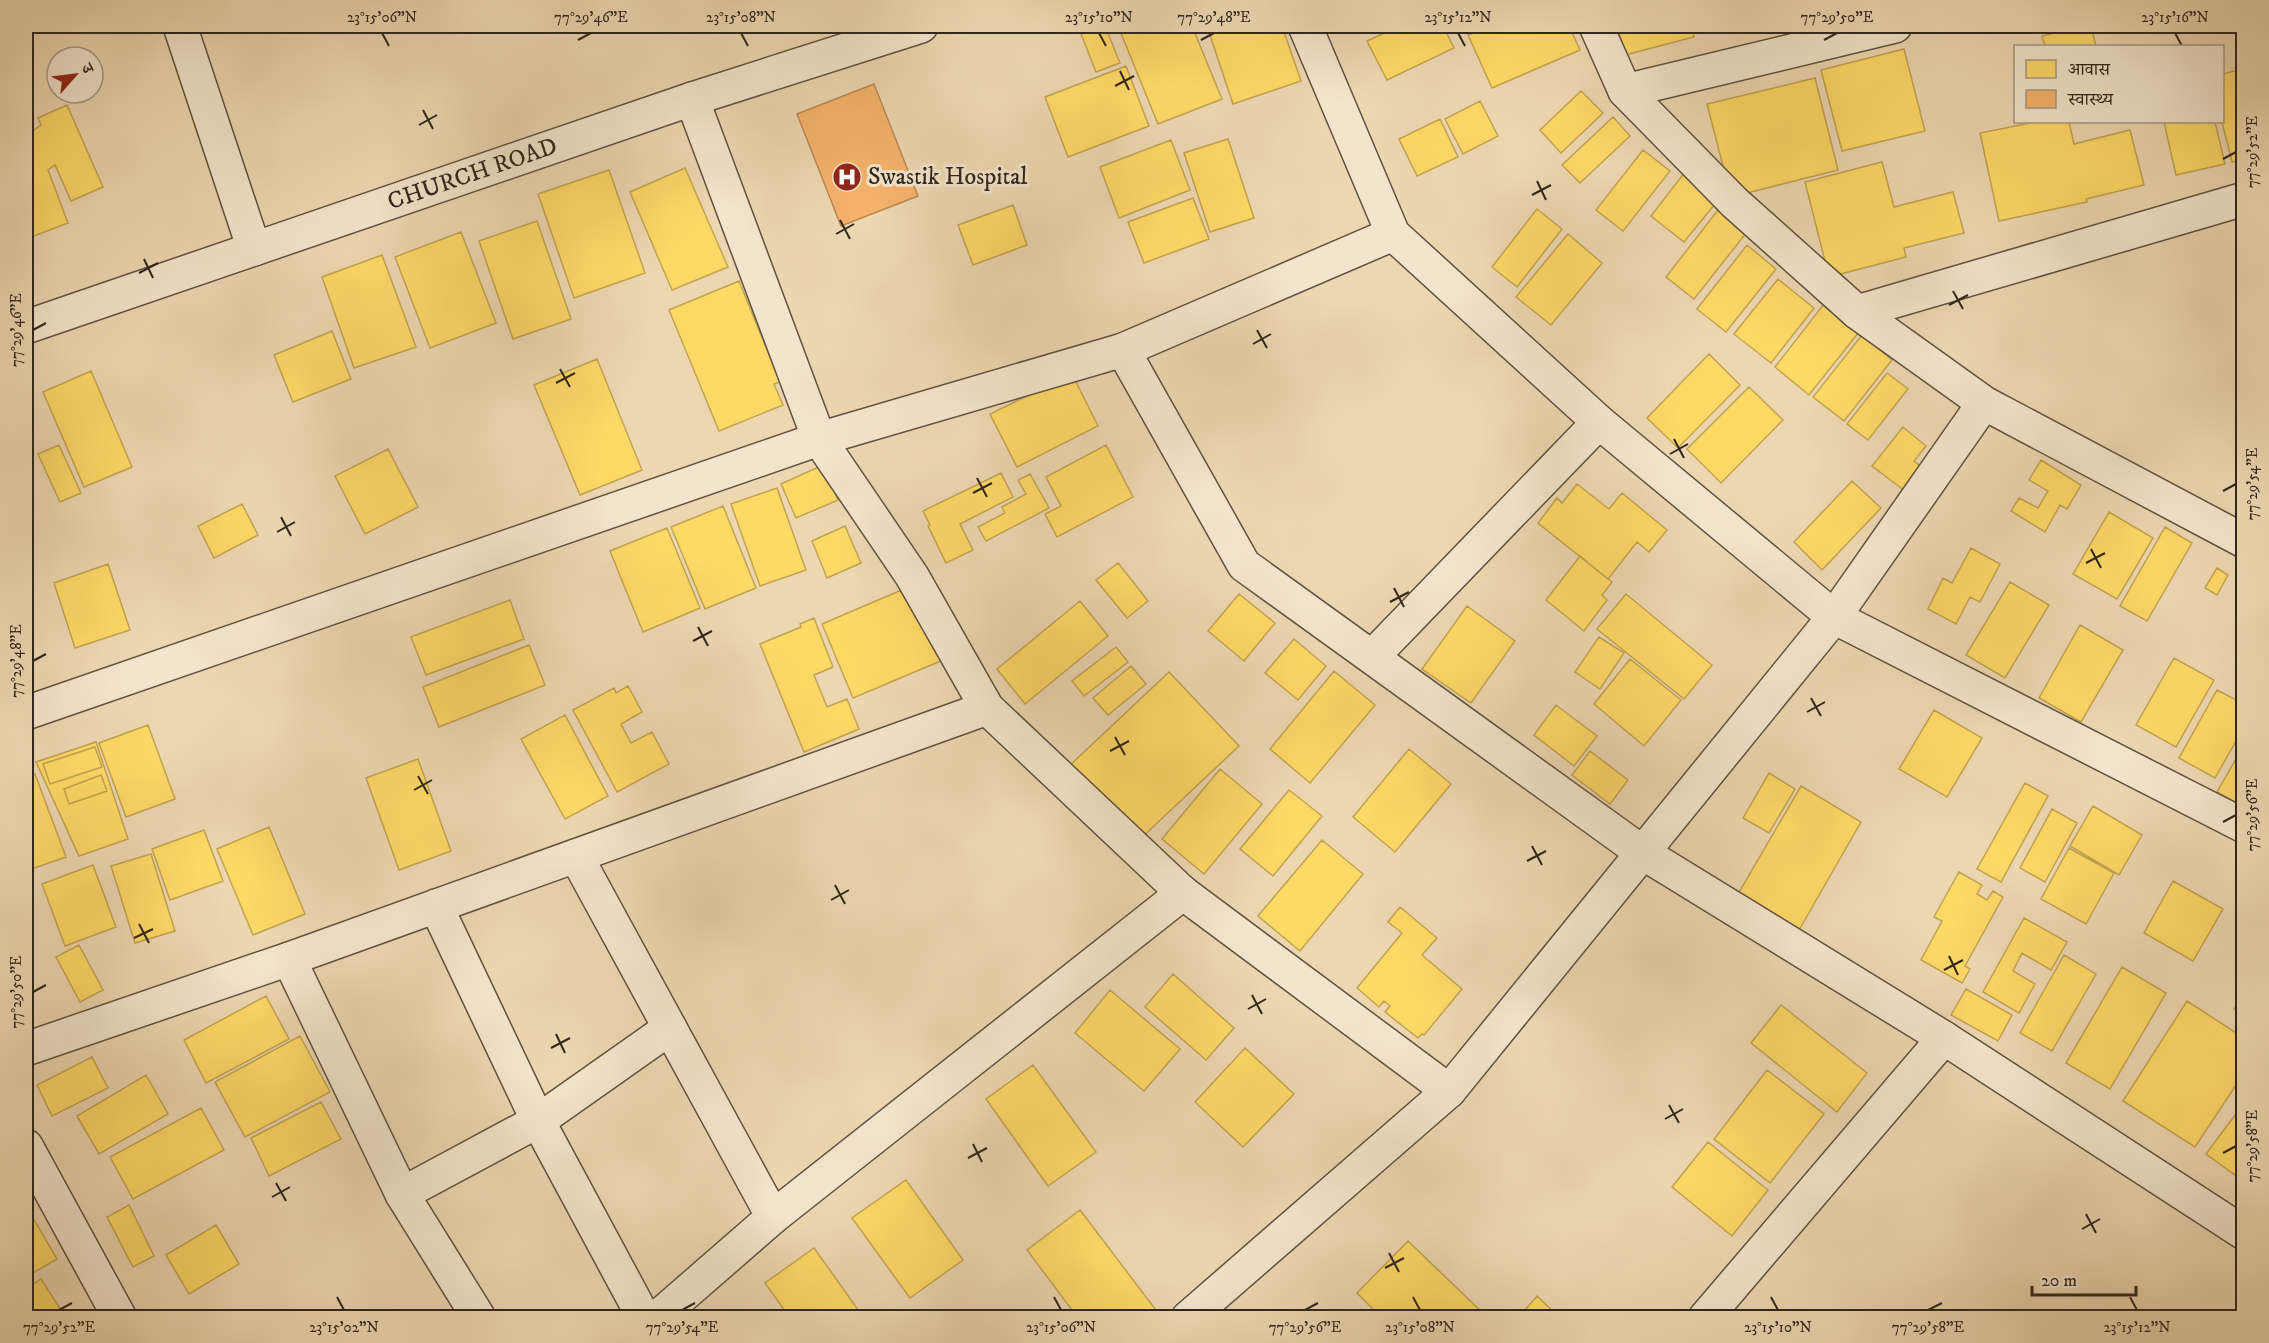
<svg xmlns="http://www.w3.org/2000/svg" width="2269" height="1343" viewBox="0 0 2269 1343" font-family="'IM FELL DW Pica','Noto Serif Devanagari',serif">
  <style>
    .homes { fill: #ffd966; stroke: #c0a350; stroke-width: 1.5 }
    .health { fill: #f6b26b; stroke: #ba8853; stroke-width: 1.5 }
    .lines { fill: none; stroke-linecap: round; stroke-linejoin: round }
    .minor-casing { stroke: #5e5241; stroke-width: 36 }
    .minor { stroke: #f3e5cc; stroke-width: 33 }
    .ticks { fill: none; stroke: #2e261c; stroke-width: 2 }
    .labels { text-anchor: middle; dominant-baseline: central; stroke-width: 6; stroke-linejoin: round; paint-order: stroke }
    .street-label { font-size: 24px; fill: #2e261c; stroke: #f3e5cc }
    .poi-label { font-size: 24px; fill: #2e261c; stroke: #f3e5cc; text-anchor: start }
    .neatline { fill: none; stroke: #2e261c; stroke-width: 2 }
    .ticks-label { font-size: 15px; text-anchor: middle; fill: #2e261c }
  </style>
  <rect width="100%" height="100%" fill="#edd7b1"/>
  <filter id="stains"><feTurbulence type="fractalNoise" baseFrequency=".00333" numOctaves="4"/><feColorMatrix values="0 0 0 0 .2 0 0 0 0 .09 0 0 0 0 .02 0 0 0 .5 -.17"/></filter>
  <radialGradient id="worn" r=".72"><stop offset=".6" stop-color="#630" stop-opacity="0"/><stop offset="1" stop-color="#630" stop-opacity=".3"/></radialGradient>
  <path class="homes" d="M 1078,26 L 1105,26 L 1120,63 L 1096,72 Z
    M 1118,26 L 1192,26 L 1222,99 L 1158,124 Z
    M 1207,26 L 1282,26 L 1301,81 L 1233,104 Z
    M 1399,26 L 1443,26 L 1454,48 L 1387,80 L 1367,41 Z
    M 1491,26 L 1569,26 L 1580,50 L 1492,88 L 1468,35 Z
    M 1617,26 L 1691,26 L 1694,37 L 1625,55 Z
    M 2083,26 L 2091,26 L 2096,46 L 2045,46 L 2042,36 Z
    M 1904,49 L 1925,131 L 1842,151 L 1821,70 Z
    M 1126,66 L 1149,126 L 1068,157 L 1045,97 Z
    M 2244,69 L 2244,159 L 2232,162 L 2222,122 L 2222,74 Z
    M 1815,78 L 1838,170 L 1731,197 L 1707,104 Z
    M 1581,91 L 1603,113 L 1561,153 L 1540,130 Z
    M 1480,101 L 1498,136 L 1463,154 L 1445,119 Z
    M 67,105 L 103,187 L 71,201 L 55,165 L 48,170 L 68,223 L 26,239 L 26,120 L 30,133 L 41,125 L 38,118 Z
    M 1613,117 L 1630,136 L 1580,183 L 1562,165 Z
    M 1440,119 L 1458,157 L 1417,176 L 1399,139 Z
    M 2035,122 L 2069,122 L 2074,144 L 2130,130 L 2144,185 L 2086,199 L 2087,202 L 1999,221 L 1980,133 Z
    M 2164,122 L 2215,122 L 2225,164 L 2176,175 Z
    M 1228,139 L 1254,218 L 1210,232 L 1184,153 Z
    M 1171,140 L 1190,190 L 1119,218 L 1100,167 Z
    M 1643,150 L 1670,171 L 1623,231 L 1596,210 Z
    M 1882,162 L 1894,207 L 1953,192 L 1964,233 L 1904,248 L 1906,257 L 1829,277 L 1805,182 Z
    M 685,168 L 728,267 L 672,290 L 630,192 Z
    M 609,170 L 645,273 L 574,298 L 538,194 Z
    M 1685,172 L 1719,199 L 1684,242 L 1651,216 Z
    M 1193,198 L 1209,239 L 1144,263 L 1128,222 Z
    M 1013,205 L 1027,245 L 973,265 L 958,225 Z
    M 1537,209 L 1562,229 L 1517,287 L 1492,267 Z
    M 1718,210 L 1747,232 L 1694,299 L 1666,277 Z
    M 537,221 L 571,319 L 513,339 L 479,241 Z
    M 461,232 L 496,323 L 430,348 L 395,257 Z
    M 1568,234 L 1602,263 L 1551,325 L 1516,297 Z
    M 1747,245 L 1776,269 L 1726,332 L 1697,309 Z
    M 382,255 L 416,347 L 354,368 L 322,277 Z
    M 1778,279 L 1814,308 L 1771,363 L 1734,334 Z
    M 739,281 L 780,382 L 774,384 L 783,405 L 719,431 L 669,310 Z
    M 1824,304 L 1859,332 L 1809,395 L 1775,367 Z
    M 332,331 L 351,379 L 293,402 L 274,355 Z
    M 1862,335 L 1892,360 L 1844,421 L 1813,397 Z
    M 1709,354 L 1740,385 L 1678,448 L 1647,418 Z
    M 597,359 L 642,470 L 580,495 L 534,385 Z
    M 91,371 L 132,467 L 84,487 L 43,392 Z
    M 1887,373 L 1908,389 L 1868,440 L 1847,424 Z
    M 1072,374 L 1098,426 L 1017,467 L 990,414 Z
    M 1749,387 L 1783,420 L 1721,483 L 1687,449 Z
    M 1903,427 L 1926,446 L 1914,461 L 1927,471 L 1909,494 L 1872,466 Z
    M 59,445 L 81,493 L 60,502 L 38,454 Z
    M 1106,445 L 1133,497 L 1057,537 L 1045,514 L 1061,506 L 1046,477 Z
    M 388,449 L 418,507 L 365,534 L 335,476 Z
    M 2041,460 L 2081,485 L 2067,509 L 2060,505 L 2045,532 L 2011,511 L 2019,498 L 2038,508 L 2048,491 L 2029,480 Z
    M 823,465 L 838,500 L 796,518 L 781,484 Z
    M 1001,473 L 1013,497 L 960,524 L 973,550 L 946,563 L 928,526 L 930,525 L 923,511 Z
    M 1030,474 L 1049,508 L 986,541 L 978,527 L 1005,513 L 1002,507 L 1026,494 L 1018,480 Z
    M 1852,481 L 1881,508 L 1822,570 L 1794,542 Z
    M 1577,484 L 1609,509 L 1622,493 L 1667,530 L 1649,552 L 1637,542 L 1608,579 L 1538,523 L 1557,498 L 1562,503 Z
    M 777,488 L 806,570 L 760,586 L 731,504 Z
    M 242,504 L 258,535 L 214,558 L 198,526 Z
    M 723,506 L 756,588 L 705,609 L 671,527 Z
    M 2109,512 L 2153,538 L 2117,599 L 2073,574 Z
    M 845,526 L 861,563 L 827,578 L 812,541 Z
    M 2165,527 L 2192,543 L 2147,621 L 2120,606 Z
    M 667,528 L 700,608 L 643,632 L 610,551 Z
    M 1971,548 L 2000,564 L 1980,602 L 1970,597 L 1956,624 L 1928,609 L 1943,578 L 1952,583 Z
    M 1580,556 L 1612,582 L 1602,595 L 1607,600 L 1584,631 L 1546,600 Z
    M 1118,563 L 1148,601 L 1127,618 L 1096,580 Z
    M 108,564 L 130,630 L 75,648 L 54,583 Z
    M 2217,568 L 2228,575 L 2217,595 L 2205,588 Z
    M 2010,582 L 2049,605 L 2005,678 L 1966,655 Z
    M 911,586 L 943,660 L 853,698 L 822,624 Z
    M 1239,594 L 1275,623 L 1244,661 L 1208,631 Z
    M 1626,594 L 1712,665 L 1684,699 L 1597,629 Z
    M 510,600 L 524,639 L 426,675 L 411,637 Z
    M 1080,601 L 1108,636 L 1025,704 L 997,669 Z
    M 1467,606 L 1515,641 L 1471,703 L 1422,669 Z
    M 814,618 L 833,667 L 814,675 L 827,707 L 847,699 L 859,729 L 804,752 L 760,644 L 801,627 L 800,624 Z
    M 2080,625 L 2123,650 L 2081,722 L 2039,698 Z
    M 1599,637 L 1624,653 L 1600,689 L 1575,672 Z
    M 1294,639 L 1326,666 L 1298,700 L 1265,673 Z
    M 529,645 L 545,685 L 439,727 L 423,687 Z
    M 1116,647 L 1128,662 L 1084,696 L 1072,681 Z
    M 2174,658 L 2214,680 L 2176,747 L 2136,725 Z
    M 1630,659 L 1681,700 L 1644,746 L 1594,704 Z
    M 1131,666 L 1146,684 L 1108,715 L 1093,698 Z
    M 1334,671 L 1375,705 L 1310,783 L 1270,749 Z
    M 1169,672 L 1239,746 L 1137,842 L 1067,768 Z
    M 628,686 L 642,712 L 621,724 L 631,743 L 652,732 L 669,764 L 617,792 L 573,710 L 614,688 L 616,693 Z
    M 2217,690 L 2244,704 L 2244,727 L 2215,778 L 2179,758 Z
    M 1556,705 L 1597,736 L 1574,766 L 1534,735 Z
    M 1934,710 L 1982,738 L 1947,797 L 1899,769 Z
    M 565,715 L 608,796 L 565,819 L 521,739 Z
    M 148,725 L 175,799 L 126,817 L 99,743 Z
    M 96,742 L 128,839 L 79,856 L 36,762 Z
    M 2244,745 L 2244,807 L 2217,792 Z
    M 95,747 L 102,767 L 50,784 L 43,764 Z
    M 1409,749 L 1451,784 L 1395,852 L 1353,817 Z
    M 1590,751 L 1628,780 L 1610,804 L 1572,775 Z
    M 418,759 L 451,851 L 399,870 L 366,778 Z
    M 1220,769 L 1262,804 L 1204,874 L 1162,839 Z
    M 1769,773 L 1795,789 L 1769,833 L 1743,818 Z
    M 35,774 L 66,857 L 26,871 L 26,777 Z
    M 101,775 L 107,791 L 69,804 L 64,789 Z
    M 2025,783 L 2048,796 L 2001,882 L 1977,869 Z
    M 1801,786 L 1861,822 L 1799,930 L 1738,894 Z
    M 1289,790 L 1322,816 L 1273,876 L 1240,849 Z
    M 2093,806 L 2142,835 L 2119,875 L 2070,846 Z
    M 2052,809 L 2077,823 L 2045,882 L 2020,868 Z
    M 269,827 L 305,914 L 253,935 L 217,849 Z
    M 204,830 L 223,881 L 170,900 L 152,849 Z
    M 1322,840 L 1363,874 L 1300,951 L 1258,916 Z
    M 2069,848 L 2114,873 L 2086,924 L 2041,899 Z
    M 151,854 L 175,931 L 135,943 L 111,866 Z
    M 93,865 L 116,927 L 65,946 L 42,884 Z
    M 1959,872 L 1982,885 L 1977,894 L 1987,900 L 1993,891 L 2003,897 L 1965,966 L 1970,969 L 1962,983 L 1921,960 L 1942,921 L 1934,917 Z
    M 2173,881 L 2223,909 L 2193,961 L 2144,933 Z
    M 1400,907 L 1437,938 L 1422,955 L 1462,989 L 1424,1035 L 1422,1034 L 1418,1038 L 1385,1012 L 1390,1006 L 1384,1001 L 1379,1007 L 1357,988 L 1402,933 L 1388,922 Z
    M 2024,918 L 2067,942 L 2051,970 L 2022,953 L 2013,971 L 2035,984 L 2019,1013 L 1983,992 Z
    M 79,945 L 103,990 L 80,1002 L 56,957 Z
    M 2064,955 L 2096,974 L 2052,1051 L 2020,1033 Z
    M 2122,967 L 2166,993 L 2110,1089 L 2066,1063 Z
    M 1173,974 L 1234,1028 L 1206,1060 L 1145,1007 Z
    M 1966,989 L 2012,1015 L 1998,1041 L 1951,1015 Z
    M 1110,990 L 1180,1049 L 1144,1091 L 1075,1033 Z
    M 2244,995 L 2244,1015 L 2234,1009 Z
    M 266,996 L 289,1039 L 206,1083 L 184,1040 Z
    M 2187,1001 L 2244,1038 L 2244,1073 L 2195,1147 L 2123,1101 Z
    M 1781,1005 L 1867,1073 L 1837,1112 L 1751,1043 Z
    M 300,1036 L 330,1092 L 245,1137 L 215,1082 Z
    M 1245,1048 L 1294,1094 L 1243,1147 L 1195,1102 Z
    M 92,1057 L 108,1088 L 52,1116 L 37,1085 Z
    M 1033,1065 L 1096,1152 L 1048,1186 L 986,1099 Z
    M 1767,1070 L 1824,1114 L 1770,1183 L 1714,1139 Z
    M 146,1075 L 168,1114 L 99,1154 L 77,1116 Z
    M 321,1102 L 341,1139 L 269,1176 L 251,1138 Z
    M 2244,1103 L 2244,1178 L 2242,1180 L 2206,1154 Z
    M 201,1108 L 224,1150 L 133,1199 L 110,1157 Z
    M 1708,1142 L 1768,1190 L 1732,1236 L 1672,1187 Z
    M 906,1180 L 963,1260 L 910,1298 L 852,1218 Z
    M 129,1205 L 154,1256 L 133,1267 L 107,1217 Z
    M 26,1206 L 57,1259 L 26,1277 Z
    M 1080,1210 L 1162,1318 L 1078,1318 L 1027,1250 Z
    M 216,1225 L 239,1264 L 189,1294 L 166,1255 Z
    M 1408,1241 L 1488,1318 L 1382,1318 L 1357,1293 Z
    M 814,1248 L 864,1318 L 790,1318 L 765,1283 Z
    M 41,1279 L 66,1318 L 26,1318 L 26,1289 Z
    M 1537,1296 L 1560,1318 L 1518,1318 Z"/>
  <path class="health" d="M 874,84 L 918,196 L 841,226 L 797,114 Z"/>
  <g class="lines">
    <g class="minor-casing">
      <g id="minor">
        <path d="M 180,26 L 254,249"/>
        <path d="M 1305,26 L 1393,234 L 1599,422 L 1834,617 L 2244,826"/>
        <path d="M 1596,26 L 1625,91 L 1735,203 L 1857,312 L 1984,403 L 2244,541"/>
        <path d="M 1625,91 L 1895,26"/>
        <path d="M 692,99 L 819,439 L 912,576 L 987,708 L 1183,893 L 1449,1091"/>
        <path d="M 1857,312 L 2244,199"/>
        <path id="s1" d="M 26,327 L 692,99 L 921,26"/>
        <path d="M 1123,350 L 1244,565 L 1643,853 L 1944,1038 L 2244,1233"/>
        <path d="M 1372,657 L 1599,422"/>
        <path d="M 26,713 L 819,439 L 1123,350 L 1393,234"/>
        <path d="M 576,856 L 773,1217"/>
        <path d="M 436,906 L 538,1121 L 644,1318"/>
        <path d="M 289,959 L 402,1194 L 479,1318"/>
        <path d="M 26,1049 L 289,959 L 987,708"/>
        <path d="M 26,1146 L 120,1318"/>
        <path d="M 402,1194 L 538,1121 L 670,1028"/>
        <path d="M 657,1318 L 773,1217 L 1183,893"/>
        <path d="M 1188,1318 L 1449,1091 L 1834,617 L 1984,403"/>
        <path d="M 1705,1318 L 1944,1038"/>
      </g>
    </g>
    <use href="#minor" class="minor"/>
  </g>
  <path class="ticks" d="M 382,33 L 389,46M 741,33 L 748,46M 1099,33 L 1106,46M 1458,33 L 1465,46M 2175,33 L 2182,46M 578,40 L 591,33M 1201,40 L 1214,33M 1824,40 L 1837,33M 1120,71 L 1129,90M 1115,86 L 1134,76M 423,110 L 433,129M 419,125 L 437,115M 2223,159 L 2236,152M 1537,181 L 1546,200M 1532,195 L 1551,185M 840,220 L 850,239M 836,234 L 854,224M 144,259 L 153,278M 139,273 L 158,263M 1953,291 L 1963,309M 1949,305 L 1968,295M 33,330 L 46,323M 1257,330 L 1267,348M 1253,344 L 1271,334M 560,369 L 570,387M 556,383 L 575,373M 1674,439 L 1684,458M 1670,454 L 1688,444M 977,478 L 987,497M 2223,491 L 2236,484M 973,493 L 992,483M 281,517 L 291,536M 277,532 L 295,522M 2091,549 L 2101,568M 2086,563 L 2105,553M 1394,588 L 1404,607M 1390,602 L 1409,592M 698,627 L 708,646M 693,641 L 712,631M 33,661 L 46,654M 1811,698 L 1821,716M 1807,712 L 1825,702M 1115,737 L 1125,755M 1110,751 L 1129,741M 418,776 L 428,794M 414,790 L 432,780M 2223,822 L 2236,815M 1532,846 L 1542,865M 1527,861 L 1546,851M 835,885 L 845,904M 831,900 L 849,890M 139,924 L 149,943M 134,938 L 153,929M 1949,956 L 1958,975M 1944,970 L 1963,960M 33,992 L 46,985M 1252,995 L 1262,1014M 1248,1009 L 1266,999M 556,1034 L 565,1053M 551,1048 L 570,1038M 1669,1105 L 1679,1123M 1665,1119 L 1683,1109M 973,1144 L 982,1162M 2223,1153 L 2236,1146M 968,1158 L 987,1148M 276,1183 L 286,1201M 272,1197 L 290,1187M 2086,1214 L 2096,1233M 2082,1229 L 2100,1219M 1389,1253 L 1399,1272M 1385,1268 L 1404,1258M 337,1297 L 344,1310M 1054,1297 L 1061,1310M 1413,1297 L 1420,1310M 1771,1297 L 1778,1310M 2130,1297 L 2137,1310M 59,1310 L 72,1303M 682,1310 L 695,1303M 1305,1310 L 1318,1303M 1928,1310 L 1942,1303"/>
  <defs>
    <g id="hospital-disc" transform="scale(1.5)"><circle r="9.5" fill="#8f2418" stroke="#f3e5cc"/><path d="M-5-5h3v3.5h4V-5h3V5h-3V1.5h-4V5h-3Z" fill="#fff"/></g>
  </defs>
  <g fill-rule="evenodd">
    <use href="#hospital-disc" x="847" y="177"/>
  </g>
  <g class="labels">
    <g class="street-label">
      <text stroke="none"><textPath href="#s1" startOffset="472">CHURCH ROAD</textPath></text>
    </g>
    <g class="poi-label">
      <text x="868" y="177">Swastik Hospital</text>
    </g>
  </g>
  <rect width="2269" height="1343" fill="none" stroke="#edd7b1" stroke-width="66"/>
  <rect x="2014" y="45" width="210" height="78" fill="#f3e5cc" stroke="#a49986" stroke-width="1.5"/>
  <rect x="2026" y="60" width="30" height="18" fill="#ffd966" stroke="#a49986" stroke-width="1.5"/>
  <text x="2068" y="75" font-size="18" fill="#2e261c">आवास</text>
  <rect x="2026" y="90" width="30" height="18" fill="#f6b26b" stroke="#a49986" stroke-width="1.5"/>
  <text x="2068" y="105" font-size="18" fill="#2e261c">स्वास्थ्य</text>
  <g transform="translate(75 75) rotate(62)"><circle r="28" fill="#f3e5cc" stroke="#a49986" stroke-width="1.5"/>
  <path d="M0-4.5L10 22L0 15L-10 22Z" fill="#8f2418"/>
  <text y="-9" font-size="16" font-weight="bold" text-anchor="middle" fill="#2e261c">उ</text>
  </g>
  <path d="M2032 1286v9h104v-9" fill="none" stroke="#2e261c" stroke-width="3"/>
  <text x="2041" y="1286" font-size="18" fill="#2e261c" stroke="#f3e5cc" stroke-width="4.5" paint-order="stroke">20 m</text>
  <rect x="33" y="33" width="2203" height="1277" class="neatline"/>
  <g class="ticks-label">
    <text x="382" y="22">23°15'06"N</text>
    <text x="591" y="22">77°29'46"E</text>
    <text x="741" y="22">23°15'08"N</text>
    <text x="1099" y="22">23°15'10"N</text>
    <text x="1214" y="22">77°29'48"E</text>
    <text x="1458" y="22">23°15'12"N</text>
    <text x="1837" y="22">77°29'50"E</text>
    <text x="2175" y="22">23°15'16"N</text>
    <text transform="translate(2252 152) rotate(-90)" y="5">77°29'52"E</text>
    <text transform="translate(16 330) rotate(-90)" y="5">77°29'46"E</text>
    <text transform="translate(2252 484) rotate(-90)" y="5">77°29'54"E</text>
    <text transform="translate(16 661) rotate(-90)" y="5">77°29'48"E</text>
    <text transform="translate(2252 815) rotate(-90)" y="5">77°29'56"E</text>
    <text transform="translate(16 992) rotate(-90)" y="5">77°29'50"E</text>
    <text transform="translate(2252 1146) rotate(-90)" y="5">77°29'58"E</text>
    <text x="59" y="1332">77°29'52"E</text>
    <text x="344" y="1332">23°15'02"N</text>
    <text x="682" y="1332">77°29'54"E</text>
    <text x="1061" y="1332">23°15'06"N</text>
    <text x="1305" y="1332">77°29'56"E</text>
    <text x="1420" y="1332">23°15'08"N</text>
    <text x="1778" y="1332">23°15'10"N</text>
    <text x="1928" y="1332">77°29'58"E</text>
    <text x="2137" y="1332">23°15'12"N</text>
  </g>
  <rect width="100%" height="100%" filter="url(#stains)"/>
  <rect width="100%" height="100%" fill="url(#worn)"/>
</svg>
